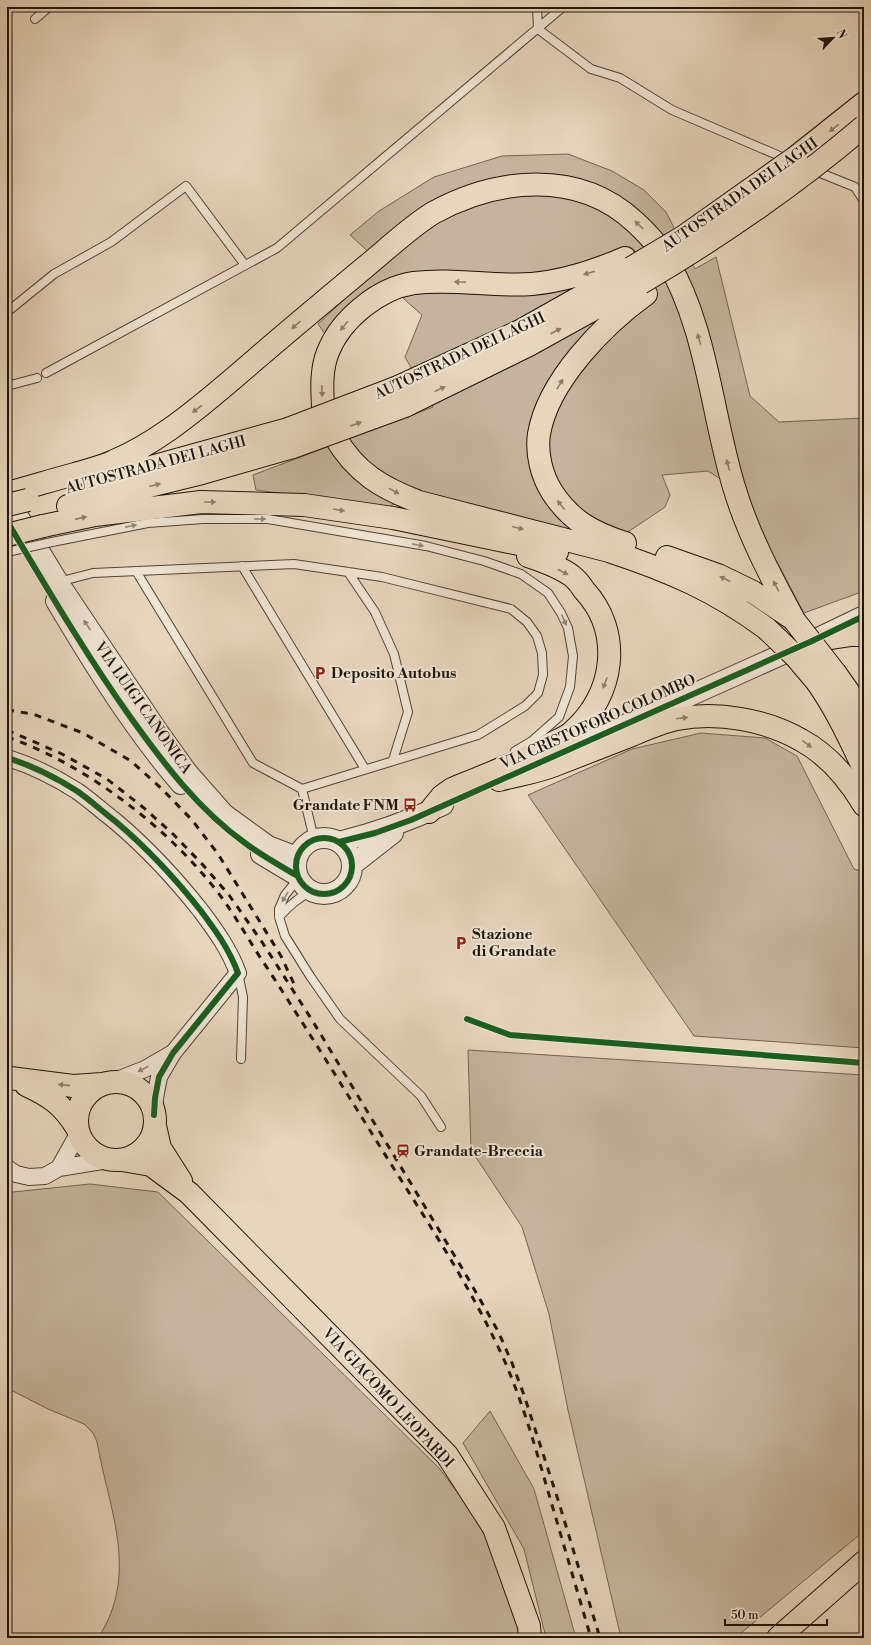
<svg xmlns="http://www.w3.org/2000/svg" width="871" height="1645" viewBox="0 0 871 1645" font-family="'Libre Bodoni',serif">
  <style>
    .green { fill: #c5b49d; stroke: #726452 }
    .lines { fill: none; stroke-linecap: round; stroke-linejoin: round }
    .service-casing { stroke: #514434; stroke-width: 10 }
    .minor-casing { stroke: #514434; stroke-width: 18 }
    .tertiary-casing { stroke: #514434; stroke-width: 22 }
    .primary-casing { stroke: #1f1406; stroke-width: 24 }
    .motorway-casing { stroke: #1f1406; stroke-width: 24 }
    .service { stroke: #efe4d3; stroke-width: 8 }
    .minor { stroke: #efe4d3; stroke-width: 16 }
    .tertiary { stroke: #efe4d3; stroke-width: 20 }
    .primary { stroke: #e7d5bc; stroke-width: 22 }
    .motorway { stroke: #e7d5bc; stroke-width: 22 }
    .rail { stroke: #1f1406; stroke-width: 3; stroke-dasharray: 7 7; stroke-linecap: butt }
    .service-bridge-casing { stroke: #514434; stroke-width: 10; stroke-linecap: butt }
    .motorway-bridge-casing { stroke: #1f1406; stroke-width: 24; stroke-linecap: butt }
    .service-bridge { stroke: #efe4d3; stroke-width: 8 }
    .motorway-bridge { stroke: #e7d5bc; stroke-width: 22 }
    .cycleway-casing { stroke: #efe4d3; stroke-width: 8 }
    .cycleway { stroke: #1b5e20; stroke-width: 6 }
    .oneway { fill: #8d7e6a }
    .oneway2 { fill: #918677 }
    .labels { text-anchor: middle; dominant-baseline: central; stroke-width: 4; stroke-linejoin: round; paint-order: stroke }
    .street-label { font-size: 15px; fill: #1f1406; stroke: #efe4d3 }
    .poi-label { font-size: 15px; font-weight: bold; fill: #1f1406; stroke: #efe4d3; text-anchor: start }
  </style>
  <rect width="100%" height="100%" fill="#e7d5bc"/>
  <filter id="stains"><feTurbulence type="fractalNoise" baseFrequency=".005" numOctaves="4"/><feColorMatrix values="0 0 0 0 .2 0 0 0 0 .09 0 0 0 0 .02 0 0 0 .5 -.17"/></filter>
  <radialGradient id="worn" r=".72"><stop offset=".6" stop-color="#630" stop-opacity="0"/><stop offset="1" stop-color="#630" stop-opacity=".3"/></radialGradient>
  <path class="green" d="M 568,154 L 612,171 L 644,190 L 666,212 L 695,269 L 716,257 L 750,396 L 779,422 L 864,418 L 864,591 L 804,613 L 769,547 L 747,496 L 708,471 L 662,475 L 670,495 L 665,507 L 628,532 L 577,536 L 411,495 L 389,507 L 256,490 L 253,475 L 433,407 L 405,357 L 422,315 L 404,299 L 393,280 L 325,334 L 318,324 L 382,264 L 350,235 L 379,211 L 434,177 L 502,156 Z
    M 701,733 L 765,738 L 797,756 L 854,869 L 864,872 L 864,1048 L 694,1036 L 528,795 L 632,749 Z
    M 468,1050 L 864,1075 L 864,1531 L 735,1638 L 621,1638 L 568,1410 L 549,1314 L 522,1227 L 471,1150 Z
    M 90,1184 L 158,1192 L 439,1468 L 483,1526 L 519,1627 L 520,1638 L 98,1638 C 140,1574 109,1510 97,1442 L 93,1433 L 84,1424 L 48,1409 L 7,1388 L 7,1191 L 13,1192 Z
    M 490,1411 L 534,1489 L 576,1638 L 546,1638 L 524,1549 L 463,1443 Z"/>
  <g class="lines">
    <g class="service-casing">
      <path id="service" d="M 537,7 L 538,29 L 591,69 L 620,78 L 672,110 L 789,160
        M 35,19 L 49,7
        M 813,170 L 855,187 L 864,201
        M 7,312 L 54,274 L 111,242 L 186,186 L 245,265
        M 46,373 L 277,248 L 563,7
        M 7,386 L 37,378
        M 52,542 L 148,523 L 203,519 L 268,519 L 426,546 L 484,561 L 521,574 L 548,593 L 561,613 L 568,628 L 573,656 L 570,687 L 559,717 L 532,741 L 515,751
        M 242,566 L 365,769
        M 136,571 L 253,763 L 302,789
        M 348,572 L 375,612 L 394,654 L 408,712 L 393,760
        M 58,582 L 93,573 L 294,564 L 382,577 L 511,609 L 527,622 L 537,636 L 542,653 L 543,675 L 538,693 L 525,706 L 478,735 L 302,789 L 314,839
        M 298,879 L 285,895 L 279,909 L 279,917 L 285,936 L 310,976 L 340,1019 L 421,1096 L 441,1127
        M 279,917 C 288,907 297,898 310,892
        M 238,973 L 243,997 L 241,1059"/>
    </g>
    <g class="minor-casing">
      <path id="minor" d="M 8,758 C 33,766 55,777 77,791 C 90,800 102,811 115,821 C 147,848 175,878 201,911 C 216,931 229,949 238,973 L 173,1053 L 159,1077 L 155,1098 L 154,1115
        M 112,1082 L 145,1069 L 171,1054
        M 7,1168 L 16,1174 L 29,1177 L 45,1176 L 59,1168 L 108,1160
        M 59,1168 L 78,1134"/>
    </g>
    <g class="tertiary-casing">
      <path id="tertiary" d="M 7,498 L 58,582 L 159,733 L 187,772 L 224,814 L 268,846 L 297,857
        M 56,601 C 94,665 133,728 181,784
        M 580,745 L 812,641 L 864,616
        M296 866a28 28 0 1 1 56 0a28 28 0 1 1-56 0Z
        M 339,842 C 375,833 409,821 443,805
        M 261,854 L 296,875
        M 352,865 L 393,833"/>
    </g>
    <g class="primary-casing">
      <path id="primary" d="M 812,641 L 851,635 L 864,635
        M 499,780 C 518,775 538,772 555,765 C 581,755 606,745 632,735 C 646,729 662,722 677,719 C 718,711 766,720 801,740 C 827,754 849,780 864,805
        M 10,1078 L 73,1086 L 102,1084
        M77 1121a39 39 0 1 1 78 0a39 39 0 1 1-78 0Z
        M 26,1085 C 50,1096 63,1105 77,1128
        M 155,1126 L 160,1148 L 181,1181
        M 122,1160 L 151,1165 L 189,1193 L 447,1455 L 494,1528 L 529,1626 L 530,1638
        M 778,1638 L 864,1562"/>
    </g>
    <g class="motorway-casing">
      <path id="motorway" d="M 796,157 L 864,103
        M 625,258 C 595,271 565,281 532,284 C 493,287 453,278 414,283 C 379,288 341,319 328,352 C 321,369 322,388 323,406 C 325,417 330,428 335,437 C 356,473 382,488 419,502 L 609,551 C 670,571 716,591 767,629
        M 398,387 L 520,331 L 630,269
        M 405,406 L 529,345 L 641,283
        M 93,483 L 288,429
        M 7,493 C 30,487 52,480 75,474 C 87,470 102,467 114,461 C 133,453 153,441 170,429 C 200,408 228,383 256,359 C 292,328 328,298 364,268 C 385,251 410,227 433,213 C 497,178 578,169 635,222 C 646,232 657,244 665,257 C 707,326 711,411 734,487 C 748,534 771,577 794,620
        M 68,506 L 202,473 L 293,447
        M 43,526 L 95,515 L 201,502 L 304,505 L 393,518 L 557,552
        M 625,543 C 593,533 571,521 552,492 C 542,476 536,454 539,434 C 548,381 603,325 646,294
        M 667,557 L 718,575 L 753,592 L 790,617
        M 836,674 L 848,691 L 864,724
        M 817,682 C 836,709 850,739 864,769
        M 429,812 L 442,796 L 452,789 C 486,775 520,762 551,744 C 558,740 567,737 572,732 C 615,695 623,632 584,590 C 581,585 577,580 572,576 C 560,567 543,561 528,556"/>
    </g>
    <use href="#service" class="service"/>
    <use href="#minor" class="minor"/>
    <use href="#tertiary" class="tertiary"/>
    <use href="#primary" class="primary"/>
    <use href="#motorway" class="motorway"/>
    <path class="rail" d="M 7,710 L 33,714 L 83,733 L 131,761 L 162,789 L 192,820 L 218,854 L 281,956 L 294,984
      M 7,730 L 62,754 L 107,779 L 144,808 L 173,834 L 203,865 L 229,895 L 262,942 L 312,1020 L 462,1268 L 498,1331 L 512,1363 L 524,1395 L 559,1503 L 600,1638
      M 7,737 C 86,764 173,831 222,898 C 235,916 246,935 258,954 C 297,1013 334,1073 371,1132 C 417,1207 469,1281 505,1362 C 525,1408 538,1457 552,1505 C 565,1549 578,1594 591,1638"/>
    <g class="service-bridge-casing">
      <path id="service-bridge" d="M 7,552 L 52,542"/>
    </g>
    <g class="motorway-bridge-casing">
      <path id="motorway-bridge" d="M 631,268 L 683,237 L 796,157
        M 641,283 C 719,237 795,185 864,126
        M 288,429 L 398,387
        M 293,447 L 405,406
        M 7,505 L 28,500
        M 7,535 L 43,526
        M 794,620 L 836,674
        M 767,629 L 795,656 L 817,682"/>
    </g>
    <use href="#service-bridge" class="service-bridge"/>
    <use href="#motorway-bridge" class="motorway-bridge"/>
    <g class="cycleway-casing">
      <path id="cycleway" d="M 7,521 C 47,588 86,655 131,718 C 164,764 199,810 245,843 C 261,855 279,865 296,875
        M 8,758 C 33,766 55,777 77,791 C 90,800 102,811 115,821 C 147,848 175,878 201,911 C 216,931 229,949 238,973 L 173,1053 L 159,1077 L 155,1098 L 154,1115
        M296 866a28 28 0 1 1 56 0a28 28 0 1 1-56 0Z
        M 339,842 L 375,833 L 411,820 L 812,641 L 864,616
        M 467,1019 L 510,1035 L 864,1063"/>
    </g>
    <use href="#cycleway" class="cycleway"/>
  </g>
  <defs><path id="oneway-solid" d="M-6-.8H1V-3.2L6.5 0L1 3.2V.8H-6Z"/></defs>
  <g class="oneway">
    <use href="#oneway-solid" transform="translate(834 128) rotate(142)"/>
    <use href="#oneway-solid" transform="translate(639 225) rotate(-137)"/>
    <use href="#oneway-solid" transform="translate(589 273) rotate(164)"/>
    <use href="#oneway-solid" transform="translate(460 282) rotate(-177)"/>
    <use href="#oneway-solid" transform="translate(296 325) rotate(139)"/>
    <use href="#oneway-solid" transform="translate(344 326) rotate(129)"/>
    <use href="#oneway-solid" transform="translate(556 331) rotate(-28)"/>
    <use href="#oneway-solid" transform="translate(699 339) rotate(-106)"/>
    <use href="#oneway-solid" transform="translate(560 384) rotate(-59)"/>
    <use href="#oneway-solid" transform="translate(440 389) rotate(-26)"/>
    <use href="#oneway-solid" transform="translate(322 391) rotate(88)"/>
    <use href="#oneway-solid" transform="translate(197 409) rotate(143)"/>
    <use href="#oneway-solid" transform="translate(356 424) rotate(-20)"/>
    <use href="#oneway-solid" transform="translate(728 465) rotate(-105)"/>
    <use href="#oneway-solid" transform="translate(155 485) rotate(-14)"/>
    <use href="#oneway-solid" transform="translate(394 491) rotate(29)"/>
    <use href="#oneway-solid" transform="translate(210 502)"/>
    <use href="#oneway-solid" transform="translate(561 505) rotate(-128)"/>
    <use href="#oneway-solid" transform="translate(339 510) rotate(9)"/>
    <use href="#oneway-solid" transform="translate(81 518) rotate(-13)"/>
    <use href="#oneway-solid" transform="translate(518 528) rotate(14)"/>
    <use href="#oneway-solid" transform="translate(563 572) rotate(28)"/>
    <use href="#oneway-solid" transform="translate(725 579) rotate(-155)"/>
    <use href="#oneway-solid" transform="translate(776 586) rotate(-118)"/>
    <use href="#oneway-solid" transform="translate(605 683) rotate(111)"/>
    <use href="#oneway-solid" transform="translate(682 718) rotate(-7)"/>
    <use href="#oneway-solid" transform="translate(807 744) rotate(36)"/>
    <use href="#oneway-solid" transform="translate(64 1085) rotate(-174)"/>
  </g>
  <g class="oneway2">
    <use href="#oneway-solid" transform="translate(260 519)"/>
    <use href="#oneway-solid" transform="translate(131 526) rotate(-11)"/>
    <use href="#oneway-solid" transform="translate(418 545) rotate(11)"/>
    <use href="#oneway-solid" transform="translate(564 620) rotate(67)"/>
    <use href="#oneway-solid" transform="translate(87 625) rotate(-124)"/>
    <use href="#oneway-solid" transform="translate(285 897) rotate(122)"/>
    <use href="#oneway-solid" transform="translate(143 1069) rotate(153)"/>
  </g>
  <defs>
    <g id="parking-bare" transform="scale(1.08)"><path d="M-3.5-5.5H1a3.5 3.5 0 0 1 0 7H-1V5.5H-3.5ZM-1-3.4V-.6H.8a1.4 1.4 0 0 0 0-2.8Z" fill="#8f2418" stroke="#efe4d3" stroke-width="2.5" paint-order="stroke"/></g>
    <g id="bus-bare" transform="scale(1.08)"><path d="M-5-6H5V4H4V6H2V4H-2V6H-4V4H-5ZM-3.5-4V0h7V-4ZM-3.5 1.2v1.5H-2V1.2ZM2 1.2v1.5H3.5V1.2Z" fill="#8f2418" stroke="#efe4d3" stroke-width="2.5" paint-order="stroke"/></g>
    <g id="station-bare" transform="scale(1.08)"><path d="M-3-6H3Q5-6 5-4V2Q5 4 3 4L4.5 6H3L1.5 4h-3L-3 6H-4.5L-3 4Q-5 4-5 2V-4Q-5-6-3-6ZM-3.5-4v3h7v-3ZM-3.5 1v1.5H-2V1ZM2 1v1.5H3.5V1Z" fill="#8f2418" stroke="#efe4d3" stroke-width="2.5" paint-order="stroke"/></g>
  </defs>
  <g fill-rule="evenodd">
    <use href="#parking-bare" x="320" y="673"/>
    <use href="#bus-bare" x="410" y="805"/>
    <use href="#parking-bare" x="461" y="943"/>
    <use href="#station-bare" x="403" y="1151"/>
  </g>
  <g class="labels">
    <g class="street-label">
      <text transform="translate(740 195) rotate(-35)">AUTOSTRADA DEI LAGHI</text>
      <text transform="translate(460 356) rotate(-25)">AUTOSTRADA DEI LAGHI</text>
      <text transform="translate(156 465) rotate(-15)">AUTOSTRADA DEI LAGHI</text>
      <text transform="translate(143 708) rotate(55)">VIA LUIGI CANONICA</text>
      <text transform="translate(598 722) rotate(-24)">VIA CRISTOFORO COLOMBO</text>
      <text transform="translate(388 1398) rotate(47)">VIA GIACOMO LEOPARDI</text>
    </g>
    <g class="poi-label">
      <text x="331" y="673">Deposito Autobus</text>
      <text x="399" y="805" text-anchor="end">Grandate FNM</text>
      <text x="472" y="934">Stazione<tspan x="472" dy="17">di Grandate</tspan></text>
      <text x="414" y="1151">Grandate-Breccia</text>
    </g>
  </g>
  <rect width="871" height="1645" fill="none" stroke="#e7d5bc" stroke-width="24"/>
  <rect x="8" y="8" width="855" height="1629" fill="none" stroke="#1f1406" stroke-width="2"/>
  <rect x="12" y="12" width="847" height="1621" fill="none" stroke="#1f1406"/>
  <g transform="translate(833 38) rotate(65)" stroke="#efe4d3" stroke-width="3" paint-order="stroke">
  <path d="M0-3L7 15L0 10L-7 15Z" fill="#1f1406"/>
  <text y="-6" font-size="11" font-weight="bold" text-anchor="middle" fill="#1f1406">N</text>
  </g>
  <path d="M725 1619v6h102v-6" fill="none" stroke="#1f1406" stroke-width="2"/>
  <text x="731" y="1619" font-size="12" fill="#1f1406" stroke="#efe4d3" stroke-width="3" paint-order="stroke">50 m</text>
  <rect width="100%" height="100%" filter="url(#stains)"/>
  <rect width="100%" height="100%" fill="url(#worn)"/>
</svg>
